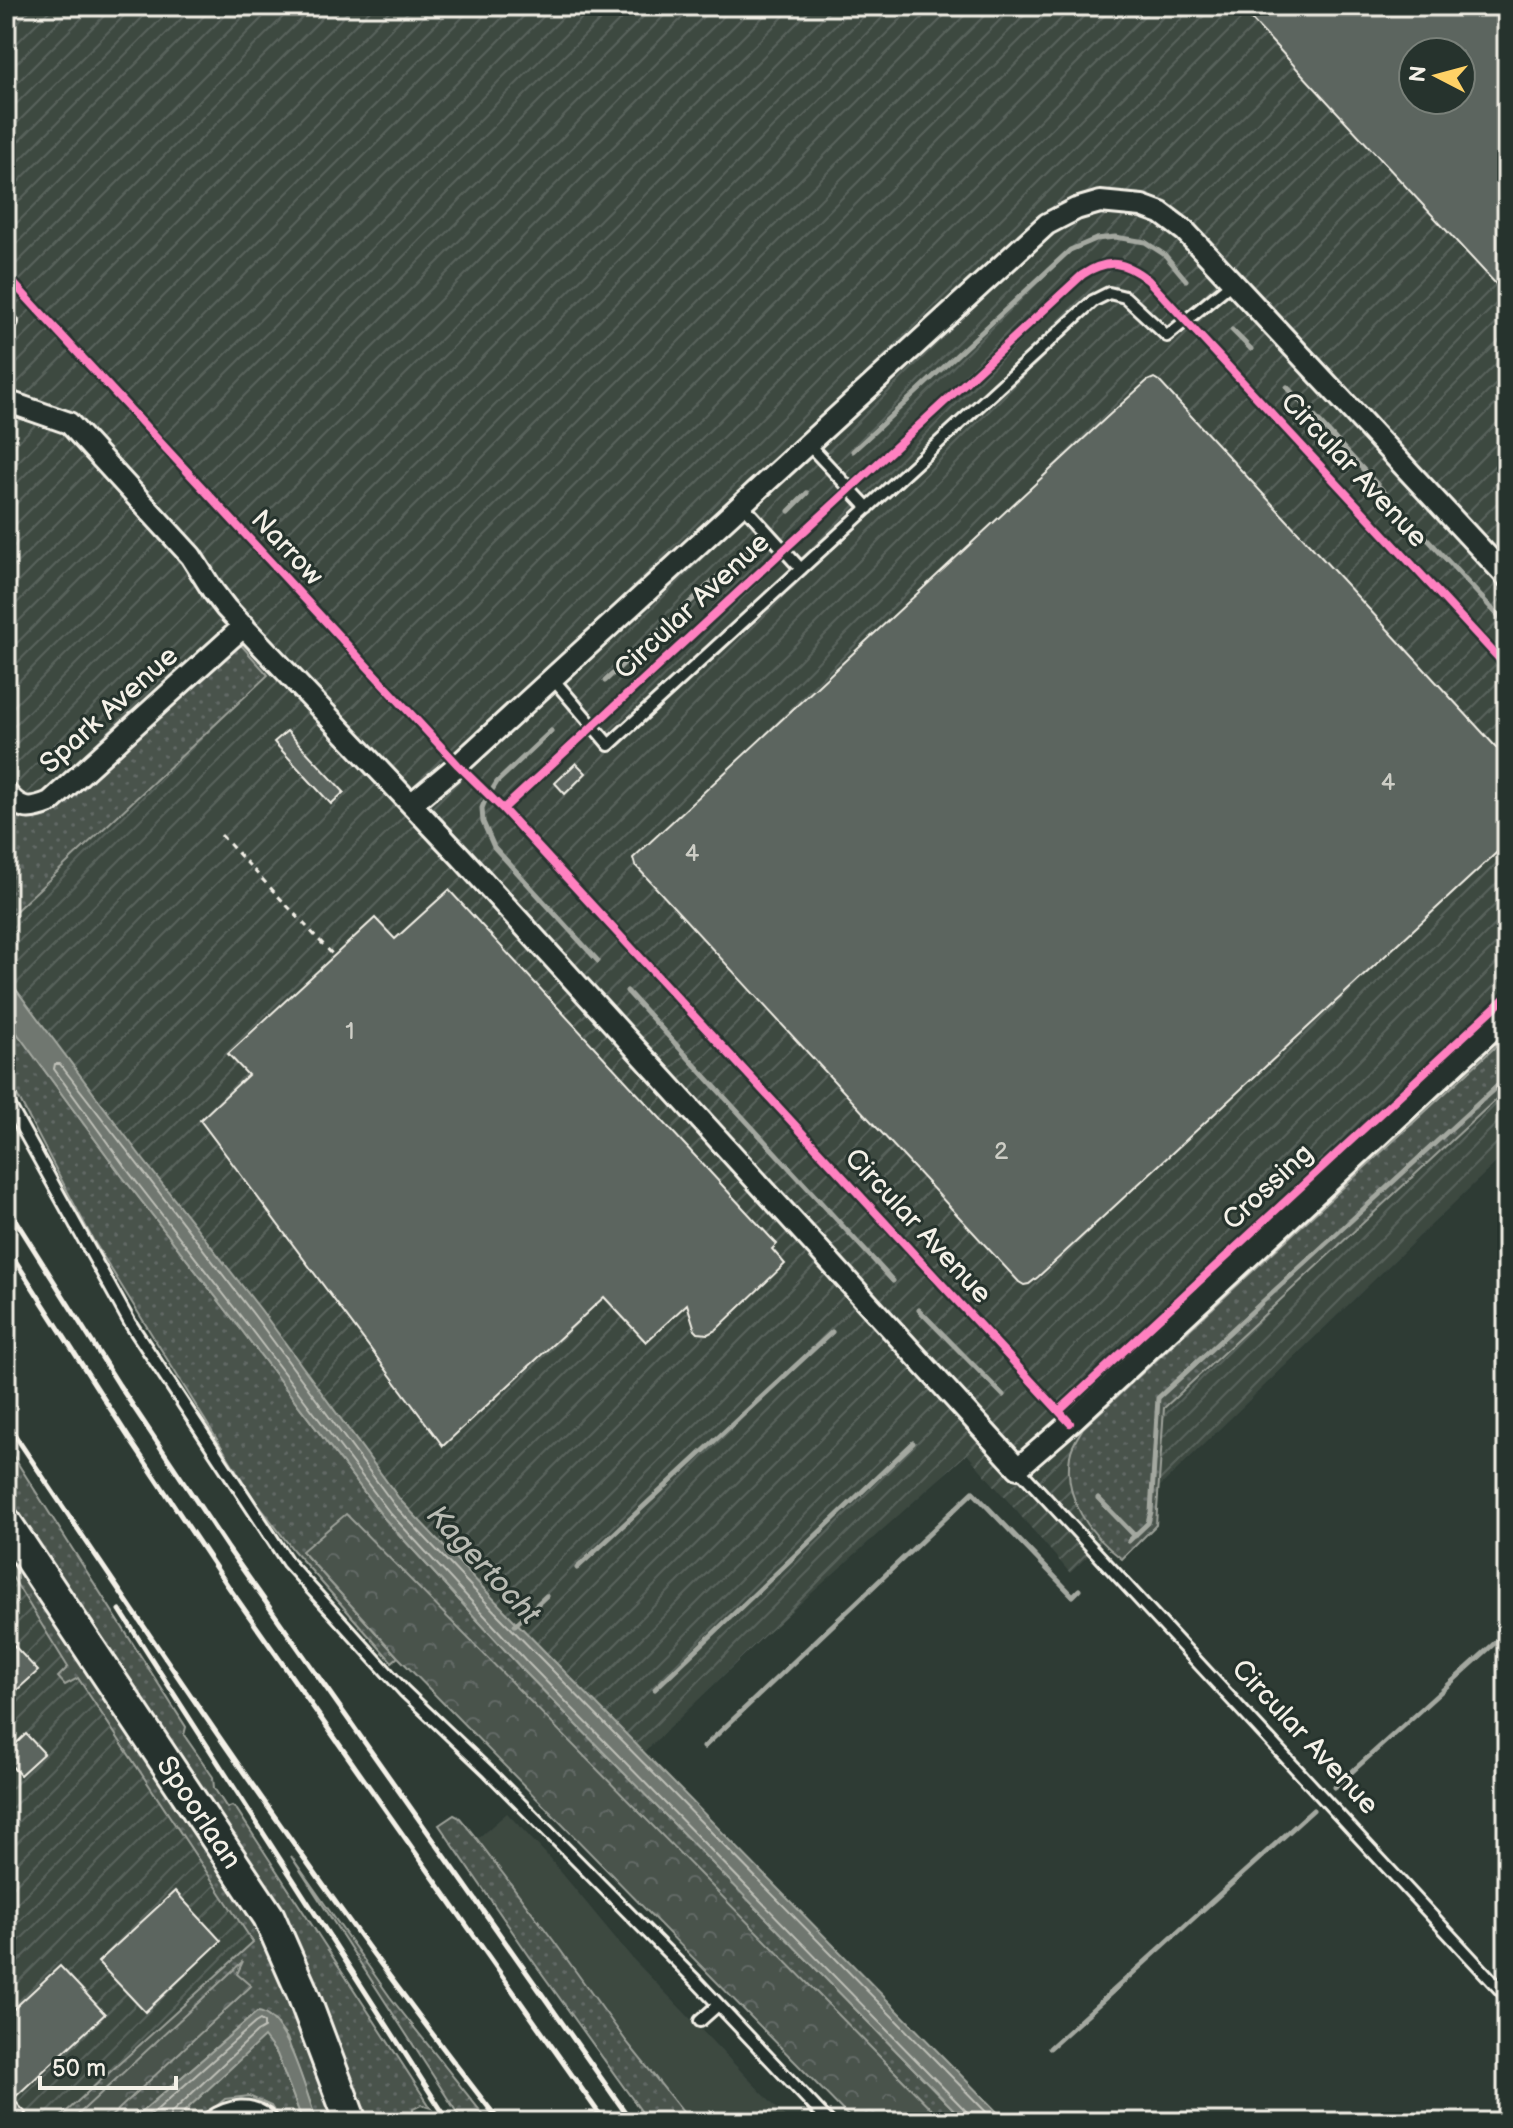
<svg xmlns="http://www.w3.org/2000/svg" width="1513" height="2128" viewBox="0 0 1513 2128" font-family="'Balsamiq Sans',sans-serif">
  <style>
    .built { fill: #3c4841 }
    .industrial { fill: url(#industrial-furrows); fill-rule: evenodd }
    .grass { fill: url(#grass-dots); stroke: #9ea29a; stroke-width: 2 }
    .forest { fill: url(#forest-crowns); stroke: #9ea29a; stroke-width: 2 }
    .water { fill: #6f7770; stroke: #a4a8a0; stroke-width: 2 }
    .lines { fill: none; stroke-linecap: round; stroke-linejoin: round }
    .shore { stroke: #bfc0b8; stroke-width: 2 }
    .stream { stroke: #a4a8a0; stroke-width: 5 }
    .building { fill: #5c655e; stroke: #f4f1e8; stroke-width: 2; fill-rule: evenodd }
    .service-casing { stroke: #f4f1e8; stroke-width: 16 }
    .minor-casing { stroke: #f4f1e8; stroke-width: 26 }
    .secondary-casing { stroke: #f4f1e8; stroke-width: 36 }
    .path { stroke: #f4f1e8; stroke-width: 3; stroke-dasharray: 6 6; stroke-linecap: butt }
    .service { stroke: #26332d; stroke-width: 10 }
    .minor { stroke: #26332d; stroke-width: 20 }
    .secondary { stroke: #26332d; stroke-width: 30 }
    .rail { stroke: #f4f1e8; stroke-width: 5 }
    .cycleway-casing { stroke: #26332d; stroke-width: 13 }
    .cycleway { stroke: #ff80c0; stroke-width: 8 }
    .labels { text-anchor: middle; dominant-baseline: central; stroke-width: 6; stroke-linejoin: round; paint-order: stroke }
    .number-label { font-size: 24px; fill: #cecec6 }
    .street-label { font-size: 28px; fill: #f4f1e8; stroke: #26332d }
    .water-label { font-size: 30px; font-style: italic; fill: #b8bab2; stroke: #26332d }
  </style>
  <defs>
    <pattern id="industrial-furrows" width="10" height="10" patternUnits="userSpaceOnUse" patternTransform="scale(2)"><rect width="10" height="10" fill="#3c4841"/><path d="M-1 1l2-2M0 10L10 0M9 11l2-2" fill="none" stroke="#59635c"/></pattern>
    <pattern id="grass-dots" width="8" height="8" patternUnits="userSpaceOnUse" patternTransform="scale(2)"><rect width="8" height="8" fill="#48524c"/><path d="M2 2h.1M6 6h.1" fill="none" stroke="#636b66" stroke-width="1.8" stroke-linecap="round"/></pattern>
    <pattern id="forest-crowns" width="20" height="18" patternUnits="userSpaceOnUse" patternTransform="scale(2)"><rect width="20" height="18" fill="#48524c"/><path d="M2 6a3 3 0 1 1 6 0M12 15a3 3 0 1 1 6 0" fill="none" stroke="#636b66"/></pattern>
  </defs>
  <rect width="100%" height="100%" fill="#2e3b34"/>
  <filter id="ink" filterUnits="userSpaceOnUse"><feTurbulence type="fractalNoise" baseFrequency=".0125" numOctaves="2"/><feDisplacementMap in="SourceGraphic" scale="16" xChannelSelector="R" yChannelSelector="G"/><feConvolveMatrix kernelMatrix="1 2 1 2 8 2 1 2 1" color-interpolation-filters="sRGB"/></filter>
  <g filter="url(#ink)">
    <path class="built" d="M 507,1813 L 546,1854 L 632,1958 L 790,2122 L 691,2122 L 626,2041 L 553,1940 L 477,1839 Z"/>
    <path class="industrial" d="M 6,6 L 1507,6 L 1507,1152 L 1070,1573 L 967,1454 L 765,1635 L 629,1767 L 391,1499 L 6,997 ZM 1413,52 L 1461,52 L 1461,100 L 1413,100 Z
      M 6,1528 L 213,1840 L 299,1999 L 351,2122 L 6,2122 Z"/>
    <path class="grass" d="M 236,646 L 242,646 L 268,675 L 6,920 L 6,812 C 21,821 34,821 50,815 L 227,651 Z
      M 6,1018 L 122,1176 L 240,1328 L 384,1518 L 524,1671 L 966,2122 L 944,2122 L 769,1945 L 302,1551 L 398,1657 L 392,1662 L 294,1551 L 254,1499 L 93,1240 L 6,1074 Z
      M 1507,1036 L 1507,1089 L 1164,1408 L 1156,1525 L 1122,1559 C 1090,1535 1063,1499 1070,1456 C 1071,1446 1078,1436 1083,1428 Z
      M 6,1445 L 186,1727 L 184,1735 L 213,1777 L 214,1788 L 227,1808 L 232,1806 L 237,1810 L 431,2108 L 421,2105 L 413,2109 L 413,2120 L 408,2122 L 365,2122 L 319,1996 L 58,1576 L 6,1499 Z
      M 6,1545 L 221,1864 L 277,1965 L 339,2122 L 317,2122 L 287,2038 L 274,2020 L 257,2012 L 130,2122 L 55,2122 L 253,1942 L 78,1678 L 65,1685 L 58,1677 L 68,1667 L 6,1567 Z
      M 454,1815 L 460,1818 L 477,1839 L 553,1940 L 626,2041 L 691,2122 L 649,2122 L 530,1957 L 439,1825 Z
      M 291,1856 L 390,1997 L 489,2122 L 463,2122 Z
      M 264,2036 L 277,2054 L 303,2122 L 281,2122 L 271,2106 L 249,2096 L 225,2099 L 197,2122 L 173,2122 Z"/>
    <path class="forest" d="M 346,1514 L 944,2122 L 854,2122 L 398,1657 L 302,1551 Z
      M 243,1961 L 237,1974 L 251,1986 L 105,2122 L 70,2122 Z"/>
    <path class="water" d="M 6,976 L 142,1158 L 261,1310 L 401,1501 L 504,1610 L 1007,2122 L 966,2122 L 524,1671 L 384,1518 L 240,1328 L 122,1176 L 6,1018 Z
      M 257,2012 C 287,2013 307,2097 317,2122 L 303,2122 L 277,2054 L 264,2037 L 173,2122 L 130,2122 Z"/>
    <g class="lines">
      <path class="shore" d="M 143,2122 L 255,2023 L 260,2020 L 264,2023 L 264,2028 L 257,2032 L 171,2113 L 168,2122
        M 971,2122 L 968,2113 L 530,1665 L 390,1513 L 246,1323 L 128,1171 L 54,1069 L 55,1064 L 60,1064 L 254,1315 L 395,1506 L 498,1615 L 996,2122"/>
      <path class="stream" d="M 1232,330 L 1251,349
        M 1287,387 L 1507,625
        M 853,451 L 1070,250 L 1096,239 L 1115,237 L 1145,242 L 1165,255 L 1186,280
        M 789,511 L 807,493
        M 605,681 L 745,551
        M 551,731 L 497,782 L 484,803 L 482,808 L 483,822 L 494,847 L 598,961
        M 627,991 L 893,1281
        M 919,1310 L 1003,1395
        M 1098,1498 L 1135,1536
        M 1129,1541 L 1148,1523 L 1151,1512 L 1158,1398 L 1507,1077
        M 577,1568 L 832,1332
        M 515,1625 L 546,1596
        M 655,1689 L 913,1443
        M 704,1747 L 973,1492 L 1073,1596 L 1079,1590
        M 1335,1787 L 1507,1632
        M 1050,2048 L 1313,1810"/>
    </g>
    <path class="building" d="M 1239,6 L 1507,6 L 1507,296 ZM 1413,52 L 1461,52 L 1461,100 L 1413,100 Z
      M 1154,378 L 1159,381 L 1507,759 L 1507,843 L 1038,1277 L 1029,1284 L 1024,1285 L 1019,1282 L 635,865 L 633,858 L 1107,417 L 1147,381 Z
      M 287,731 L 344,792 L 331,804 L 274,742 Z
      M 576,763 L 586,773 L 565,794 L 555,783 Z
      M 449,890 L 771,1238 L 777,1244 L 772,1249 L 785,1264 L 716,1330 L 708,1334 L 698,1333 L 695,1330 L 687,1304 L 646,1342 L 604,1297 L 443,1446 L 200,1120 L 248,1075 L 228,1054 L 336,954 L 375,918 L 395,939 Z
      M 6,1637 L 38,1671 L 6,1700 Z
      M 26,1734 L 44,1753 L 20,1775 L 6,1760 L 6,1753 Z
      M 175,1891 L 221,1941 L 145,2012 L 98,1962 Z
      M 60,1966 L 105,2014 L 13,2099 L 26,2113 L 16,2122 L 6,2122 L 6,2016 Z"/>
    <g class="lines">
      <g class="service-casing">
        <path id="service" d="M 6,328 L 12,322
          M 808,444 L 868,508
          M 742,504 L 801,569
          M 553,679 L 609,745 L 1093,301 L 1109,293 L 1125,297 L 1167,336 L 1233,282
          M 6,1099 L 130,1323 L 288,1563 L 404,1691 L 489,1772 L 696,1981 L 829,2122
          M 1018,1468 L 1507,1997
          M 700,2021 L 718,2005"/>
      </g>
      <g class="minor-casing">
        <path id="minor" d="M 6,401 L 69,423 L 191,556 L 213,591 L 226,608 L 462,858 L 1018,1468 L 1070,1423 L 1507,1016
          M 6,793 C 21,811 30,810 50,802 L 244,626
          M 411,804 L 458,765 L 1047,224 L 1076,209 L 1100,202 L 1142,206 L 1161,213 L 1185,231 L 1507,577
          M 212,2122 C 230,2110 251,2106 268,2122"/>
      </g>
      <g class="secondary-casing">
        <g id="secondary">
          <path id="s1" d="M 6,1523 L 269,1917 L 302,1992 L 351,2122"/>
        </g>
      </g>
      <path class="path" d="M 221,835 L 334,956"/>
      <use href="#service" class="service"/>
      <use href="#minor" class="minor"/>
      <use href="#secondary" class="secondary"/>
      <path class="rail" d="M 6,1205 L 119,1385 L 227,1547 L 632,2122
        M 6,1246 L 129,1438 L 230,1589 L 605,2122
        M 6,1422 C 165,1659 324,1897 500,2122
        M 120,1610 L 449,2122"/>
      <g class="cycleway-casing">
        <path id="cycleway" d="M 6,275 L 458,765 L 503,809 L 1070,1423
          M 503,809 L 1082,275 C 1108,258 1124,261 1148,280 L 1507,667
          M 1059,1411 L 1507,996"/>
      </g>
      <use href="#cycleway" class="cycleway"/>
    </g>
  </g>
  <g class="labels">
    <g class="number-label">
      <text x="1388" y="782">4</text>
      <text x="692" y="853">4</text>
      <text x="350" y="1031">1</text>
      <text x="1001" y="1151">2</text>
    </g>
    <g class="street-label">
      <text transform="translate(1354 470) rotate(47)">Circular Avenue</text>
      <text transform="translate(287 548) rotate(47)">Narrow</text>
      <text transform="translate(692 606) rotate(-43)">Circular Avenue</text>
      <text transform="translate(109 710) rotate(-42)">Spark Avenue</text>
      <text transform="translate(1268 1187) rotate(-43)">Crossing</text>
      <text transform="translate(918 1226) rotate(47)">Circular Avenue</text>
      <text transform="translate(1305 1737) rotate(47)">Circular Avenue</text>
      <text stroke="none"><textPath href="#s1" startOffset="348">Spoorlaan</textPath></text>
    </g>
    <g class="water-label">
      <text transform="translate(483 1565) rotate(47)">Kagertocht</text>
    </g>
  </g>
  <rect width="1513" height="2128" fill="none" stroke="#26332d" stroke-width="32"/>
  <rect x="16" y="16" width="1481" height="2096" fill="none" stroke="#f4f1e8" stroke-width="3" filter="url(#ink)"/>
  <g transform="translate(1437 76) rotate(276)"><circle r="38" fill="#26332d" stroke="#787f78" stroke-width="2"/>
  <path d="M0-6L14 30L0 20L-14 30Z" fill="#ffd166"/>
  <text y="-12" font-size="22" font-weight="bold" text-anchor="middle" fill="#f4f1e8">N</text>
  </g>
  <path d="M40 2076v12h136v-12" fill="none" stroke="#f4f1e8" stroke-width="4"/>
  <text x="52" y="2076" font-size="24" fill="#f4f1e8" stroke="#26332d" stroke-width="6" paint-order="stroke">50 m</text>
</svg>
